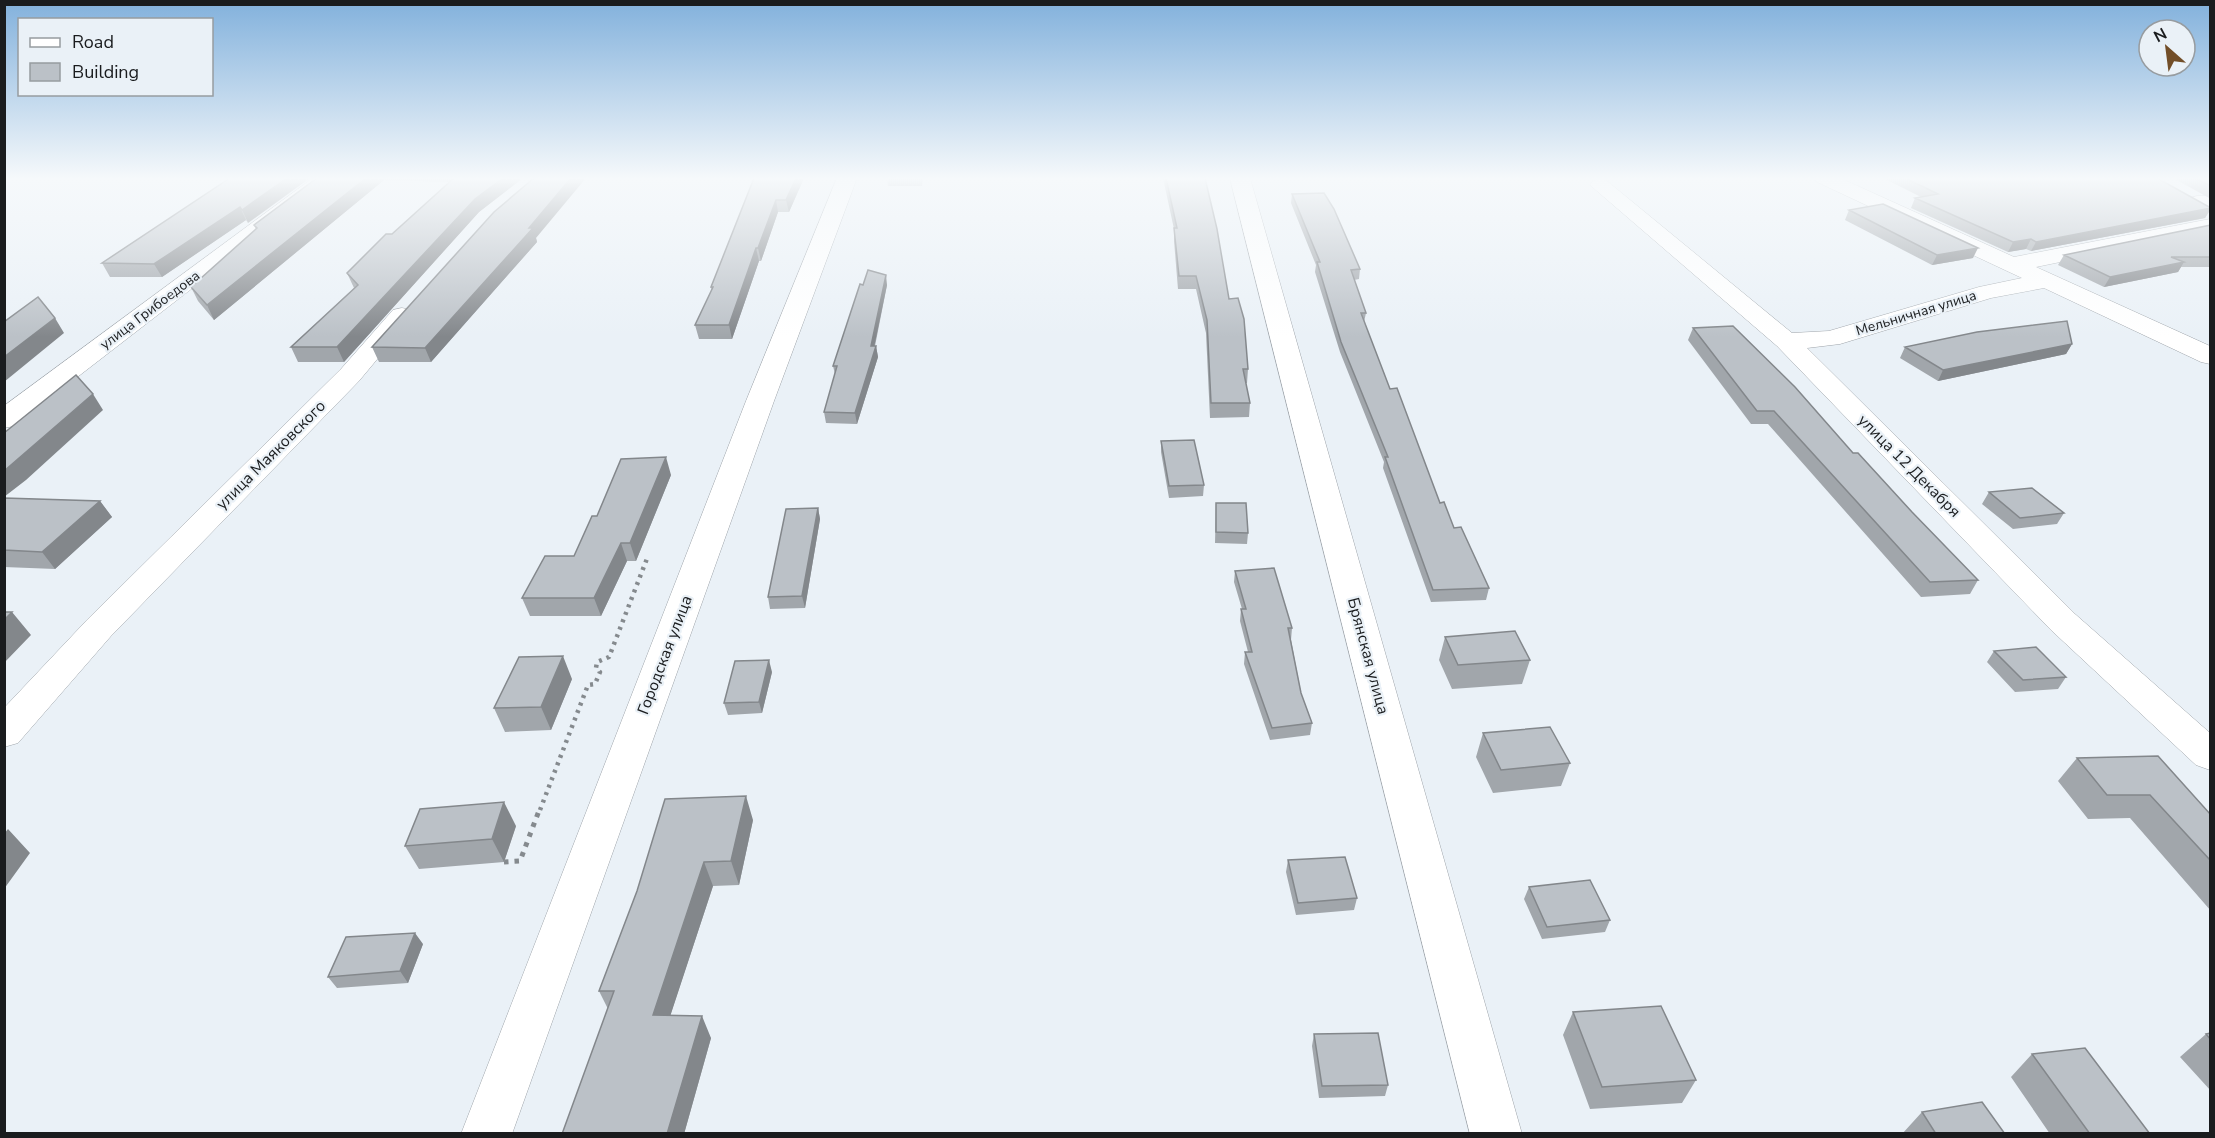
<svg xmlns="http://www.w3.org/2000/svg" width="2215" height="1138" viewBox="0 0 2215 1138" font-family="'Nunito Sans',sans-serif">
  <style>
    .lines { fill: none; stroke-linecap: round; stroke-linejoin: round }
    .minor-casing { stroke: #9ea4aa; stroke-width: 1 }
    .path-far1 { stroke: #858a8e; stroke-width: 4.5; stroke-dasharray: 3 5; stroke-linecap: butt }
    .path { stroke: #858a8e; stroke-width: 5; stroke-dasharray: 4.5 6; stroke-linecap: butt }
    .minor { fill: #fff; fill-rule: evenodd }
    .wall { fill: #a1a6ab }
    .shaded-wall { fill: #83878b }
    .building { fill: #bbc1c7; stroke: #83878b; stroke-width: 1.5 }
    .labels { text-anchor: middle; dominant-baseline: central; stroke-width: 4.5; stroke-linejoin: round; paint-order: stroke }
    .far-street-label { font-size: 14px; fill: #1a1c1e; stroke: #eaf1f7 }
    .street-label { font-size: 16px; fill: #1a1c1e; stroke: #eaf1f7 }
  </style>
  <rect width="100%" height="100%" fill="#eaf1f7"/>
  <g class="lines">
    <g class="minor-casing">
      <path id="minor" d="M 313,178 L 335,178 L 14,426 L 4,428 L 4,406 Z
        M 837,178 L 857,178 L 774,401 L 512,1134 L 461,1134 L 746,401 Z
        M 1230,178 L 1250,178 L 1522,1134 L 1470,1134 Z
        M 1814,178 L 1840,178 L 2014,257 L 2210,219 L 2210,231 L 2036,267 L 2210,346 L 2210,364 L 2201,362 L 2044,288 L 1991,298 L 1840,344 L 1807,348 L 2075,614 L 2210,733 L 2210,770 L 2196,765 L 2051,630 L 1777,346 L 1590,185 L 1593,181 L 1600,179 L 1607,181 L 1792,333 L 1829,331 L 1979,287 L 2022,278 L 1817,182 Z
        M 2197,196 L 2210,196 L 2210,208 L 2190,206 L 2186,202 L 2190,198 Z
        M 402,308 L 411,310 L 414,315 L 359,381 L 111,636 L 18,743 L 4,747 L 4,708 L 87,620 L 341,369 L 393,310 Z"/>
    </g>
    <path class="path-far1" d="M 540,810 L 588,685 L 595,684 L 600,672 L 596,668 L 597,662 L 609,657 L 648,556"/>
    <path class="path" d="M 504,862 L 520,861 L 540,808"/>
    <use href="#minor" class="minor"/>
  </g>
  <path class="wall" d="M 230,178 L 248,223 L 246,220 L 162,277 L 110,277 L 102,263 Z
    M 317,178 L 523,178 L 479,212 L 344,362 L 298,362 L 291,347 L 354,288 L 347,273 L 392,234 L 450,182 L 384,180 L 214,320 L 198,301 L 191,287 L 256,229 L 254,225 Z
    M 754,178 L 804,178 L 789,212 L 778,212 L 761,261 L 759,261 L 732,339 L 699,339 L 695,325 L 712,291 L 711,287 Z
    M 887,178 L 923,178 L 922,186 L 888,186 Z
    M 1163,178 L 1205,178 L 1229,299 L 1248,369 L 1247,383 L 1246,383 L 1250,403 L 1249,417 L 1210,418 L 1206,333 L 1196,289 L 1178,289 L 1174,241 L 1174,229 Z
    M 1883,178 L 2157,178 L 2211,209 L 2205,218 L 2031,251 L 2026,249 L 2008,252 L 1911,208 L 1915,198 L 1921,197 Z
    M 2173,178 L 2211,178 L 2211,199 Z
    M 1292,194 L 1360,269 L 1359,279 L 1354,280 L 1366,313 L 1364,322 L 1390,389 L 1440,503 L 1489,588 L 1486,600 L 1431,602 L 1383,468 L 1384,462 L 1340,352 L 1315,272 L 1316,265 L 1291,203 Z
    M 1849,210 L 1973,258 L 1932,265 L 1845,220 Z
    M 2211,225 L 2211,267 L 2181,267 L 2178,272 L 2104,287 L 2058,265 L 2064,255 Z
    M 536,238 L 537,242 L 431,362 L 379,362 L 372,347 Z
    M 863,285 L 887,285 L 875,346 L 876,346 L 878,357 L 857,424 L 826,423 L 824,412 L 835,374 L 833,366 Z
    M 1693,328 L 1853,453 L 1978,580 L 1970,594 L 1921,597 L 1768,424 L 1751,424 L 1688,340 Z
    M 2072,344 L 2066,354 L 1938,381 L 1900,358 L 1905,347 Z
    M 1161,441 L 1204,485 L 1203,496 L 1169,498 L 1161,452 Z
    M 671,475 L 636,561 L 627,561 L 601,616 L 530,616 L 522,598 L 574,556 L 597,516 Z
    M 1989,492 L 2064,513 L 2057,524 L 2013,529 L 1982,504 Z
    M 4,498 L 100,501 L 112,517 L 55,569 L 4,567 Z
    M 1216,503 L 1248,533 L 1247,544 L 1215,543 Z
    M 818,508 L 820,519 L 805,608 L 770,609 L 768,597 Z
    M 1235,571 L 1292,628 L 1291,640 L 1301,693 L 1312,723 L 1310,735 L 1270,740 L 1244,664 L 1245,652 L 1248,652 L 1240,621 L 1241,609 L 1242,609 L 1234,582 Z
    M 1445,637 L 1530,660 L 1522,684 L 1452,689 L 1439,660 Z
    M 1994,651 L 2066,677 L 2058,689 L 2015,692 L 1987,662 Z
    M 772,672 L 762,713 L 728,715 L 724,703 Z
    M 572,679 L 551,730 L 505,732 L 494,708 Z
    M 1483,733 L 1570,763 L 1561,786 L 1493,793 L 1476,757 Z
    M 2077,758 L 2211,815 L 2211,911 L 2130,818 L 2088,819 L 2058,781 Z
    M 753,820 L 739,885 L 713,886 L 670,1016 L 711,1038 L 684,1134 L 562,1134 L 608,1009 L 599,991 L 637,891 Z
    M 516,826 L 504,862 L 419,869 L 405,846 Z
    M 1288,860 L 1357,898 L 1354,910 L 1296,915 L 1286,872 Z
    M 1529,887 L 1610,920 L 1605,932 L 1542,939 L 1524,899 Z
    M 423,944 L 408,983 L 337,988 L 328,977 Z
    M 1573,1012 L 1696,1080 L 1682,1103 L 1590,1109 L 1563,1035 Z
    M 2211,1033 L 2211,1091 L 2180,1057 L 2206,1034 Z
    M 1314,1034 L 1388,1085 L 1385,1096 L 1319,1098 L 1312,1046 Z
    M 2032,1054 L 2150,1134 L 2050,1134 L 2011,1077 Z
    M 1922,1112 L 2005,1134 L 1902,1134 Z"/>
  <path class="shaded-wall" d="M 287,178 L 310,178 L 248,223 L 242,210 Z
    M 366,178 L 383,178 L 384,180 L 214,320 L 207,305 Z
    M 503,178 L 523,178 L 479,212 L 344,362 L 337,347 L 475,199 Z
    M 571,178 L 586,178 L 536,238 L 537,242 L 431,362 L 425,348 L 529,228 Z
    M 796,178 L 804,178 L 789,212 L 786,200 Z
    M 776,200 L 778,212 L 761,261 L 758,248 Z
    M 240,207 L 246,220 L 162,277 L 154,264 Z
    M 2211,208 L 2205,218 L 2031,251 L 2036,242 Z
    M 2031,239 L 2026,249 L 2008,252 L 2013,242 Z
    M 756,248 L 759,261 L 732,339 L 729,325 Z
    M 1978,248 L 1973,258 L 1932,265 L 1937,255 Z
    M 2184,262 L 2178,272 L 2104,287 L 2110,277 Z
    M 886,275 L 887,285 L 872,357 L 871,346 Z
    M 55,318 L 64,333 L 4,382 L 4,357 Z
    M 2072,344 L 2066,354 L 1938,381 L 1943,370 Z
    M 876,346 L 878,357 L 857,424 L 855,413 Z
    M 93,394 L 103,410 L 26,480 L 4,497 L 4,471 Z
    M 666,457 L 671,475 L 636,561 L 630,543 Z
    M 100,501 L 112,517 L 55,569 L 42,552 Z
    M 818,508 L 820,519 L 805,608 L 802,596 Z
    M 621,543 L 627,561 L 601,616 L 594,598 Z
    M 12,612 L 31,635 L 4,663 L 4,620 Z
    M 563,656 L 572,679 L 551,730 L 541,707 Z
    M 769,660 L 772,672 L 762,713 L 759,702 Z
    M 746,796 L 753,820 L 739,885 L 731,861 Z
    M 504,802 L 516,826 L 504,862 L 492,839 Z
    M 8,829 L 30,853 L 4,889 L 4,834 Z
    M 704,862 L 713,886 L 663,1038 L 653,1015 Z
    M 415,933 L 423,944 L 408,983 L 400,971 Z
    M 702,1016 L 711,1038 L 684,1134 L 667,1134 Z"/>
  <path class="building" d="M 230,178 L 287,178 L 242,210 L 240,207 L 154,264 L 102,263 Z
    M 317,178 L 366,178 L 207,305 L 191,287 L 257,228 L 254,225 Z
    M 454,178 L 503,178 L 475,199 L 337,347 L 291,347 L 358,285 L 347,273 L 386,234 L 392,234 Z
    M 534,178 L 571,178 L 529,228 L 533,228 L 425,348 L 372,347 L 494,212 Z
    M 754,178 L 796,178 L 786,200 L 776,200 L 758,248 L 756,248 L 729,325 L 695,325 L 713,287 L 711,287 Z
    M 1166,178 L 1205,178 L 1217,229 L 1229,299 L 1238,298 L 1244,319 L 1248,369 L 1243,369 L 1250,403 L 1211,403 L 1207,320 L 1196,276 L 1179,276 L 1174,228 L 1177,228 Z
    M 1905,178 L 2157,178 L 2211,208 L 2036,242 L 2031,239 L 2013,242 L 1915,198 L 1938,194 Z
    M 2194,178 L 2211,178 L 2211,186 Z
    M 1324,193 L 1334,209 L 1360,269 L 1351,270 L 1366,313 L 1361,313 L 1390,389 L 1397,388 L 1440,503 L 1444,502 L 1454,528 L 1461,527 L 1489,588 L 1433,590 L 1385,457 L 1388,457 L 1341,342 L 1317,262 L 1320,262 L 1292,194 Z
    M 1883,204 L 1978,248 L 1937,255 L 1849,210 Z
    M 2211,225 L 2211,257 L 2171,257 L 2184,262 L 2110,277 L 2064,255 Z
    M 868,270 L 886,275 L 871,346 L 876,346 L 855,413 L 824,412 L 837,366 L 833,366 L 860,284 L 863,285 Z
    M 38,297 L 55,318 L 4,357 L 4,322 Z
    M 2067,321 L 2072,344 L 1943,370 L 1905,347 L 1977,332 Z
    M 1733,326 L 1795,387 L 1853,453 L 1858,453 L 1912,512 L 1978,580 L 1930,582 L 1774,411 L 1757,411 L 1693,328 Z
    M 76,375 L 93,394 L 4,471 L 4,433 Z
    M 1194,440 L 1204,485 L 1169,486 L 1161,441 Z
    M 666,457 L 630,543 L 621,543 L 594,598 L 522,598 L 545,556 L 574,556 L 592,516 L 597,516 L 621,459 Z
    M 2032,488 L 2064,513 L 2020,518 L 1989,492 Z
    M 4,498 L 100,501 L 42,552 L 4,550 Z
    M 1216,503 L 1246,503 L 1248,533 L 1216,532 Z
    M 818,508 L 802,596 L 768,597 L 786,509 Z
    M 1274,568 L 1292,628 L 1288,628 L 1301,693 L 1312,723 L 1272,728 L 1245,652 L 1252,652 L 1241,609 L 1246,609 L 1235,571 Z
    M 4,612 L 12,612 L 4,620 Z
    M 1515,631 L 1530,660 L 1458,665 L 1445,637 Z
    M 2036,647 L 2066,677 L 2023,680 L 1994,651 Z
    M 563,656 L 541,707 L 494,708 L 519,657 Z
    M 769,660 L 759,702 L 724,703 L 735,661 Z
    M 1550,727 L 1570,763 L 1501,770 L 1483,733 Z
    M 2158,756 L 2211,815 L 2211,861 L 2150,795 L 2107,795 L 2077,758 Z
    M 746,796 L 731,861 L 704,862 L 653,1015 L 702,1016 L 667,1134 L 562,1134 L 614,991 L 599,991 L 637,891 L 665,799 Z
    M 504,802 L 492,839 L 405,846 L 420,809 Z
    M 1345,857 L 1357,898 L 1298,903 L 1288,860 Z
    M 1590,880 L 1610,920 L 1547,927 L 1529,887 Z
    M 415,933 L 400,971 L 328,977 L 346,937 Z
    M 1661,1006 L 1696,1080 L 1602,1087 L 1573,1012 Z
    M 1378,1033 L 1388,1085 L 1322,1086 L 1314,1034 Z
    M 2211,1033 L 2211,1040 L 2206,1034 Z
    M 2085,1048 L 2150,1134 L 2090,1134 L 2032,1054 Z
    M 1982,1102 L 2005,1134 L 1936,1134 L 1922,1112 Z"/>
  <linearGradient id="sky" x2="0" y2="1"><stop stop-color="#82b1dc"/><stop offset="0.53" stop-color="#f6f9fb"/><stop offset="1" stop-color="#f6f9fb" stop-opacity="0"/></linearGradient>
  <rect width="2215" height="337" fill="url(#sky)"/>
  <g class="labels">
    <g class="far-street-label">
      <text transform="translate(150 310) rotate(-37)">улица Грибоедова</text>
      <text transform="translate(1916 313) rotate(-17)">Мельничная улица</text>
    </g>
    <g class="street-label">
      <text transform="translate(271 455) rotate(-45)">улица Маяковского</text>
      <text transform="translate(1909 466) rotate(45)">улица 12 Декабря</text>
      <text transform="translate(665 655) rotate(-69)">Городская улица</text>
      <text transform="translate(1368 656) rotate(75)">Брянская улица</text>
    </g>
  </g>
  <rect width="2215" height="1138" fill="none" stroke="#1a1c1e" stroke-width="12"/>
  <rect x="18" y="18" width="195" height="78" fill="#eaf1f7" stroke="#979ca0" stroke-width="1.5"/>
  <rect x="30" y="38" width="30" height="9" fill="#ffffff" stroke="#979ca0" stroke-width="1.5"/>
  <text x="72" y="48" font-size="18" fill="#1a1c1e">Road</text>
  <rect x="30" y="63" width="30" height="18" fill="#bbc1c7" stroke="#979ca0" stroke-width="1.5"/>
  <text x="72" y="78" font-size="18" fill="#1a1c1e">Building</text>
  <g transform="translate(2167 48) rotate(332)"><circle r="28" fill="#eaf1f7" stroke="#979ca0" stroke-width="1.5"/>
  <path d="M0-4.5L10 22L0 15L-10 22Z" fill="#724e28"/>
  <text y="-9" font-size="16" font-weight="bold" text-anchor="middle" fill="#1a1c1e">N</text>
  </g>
</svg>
